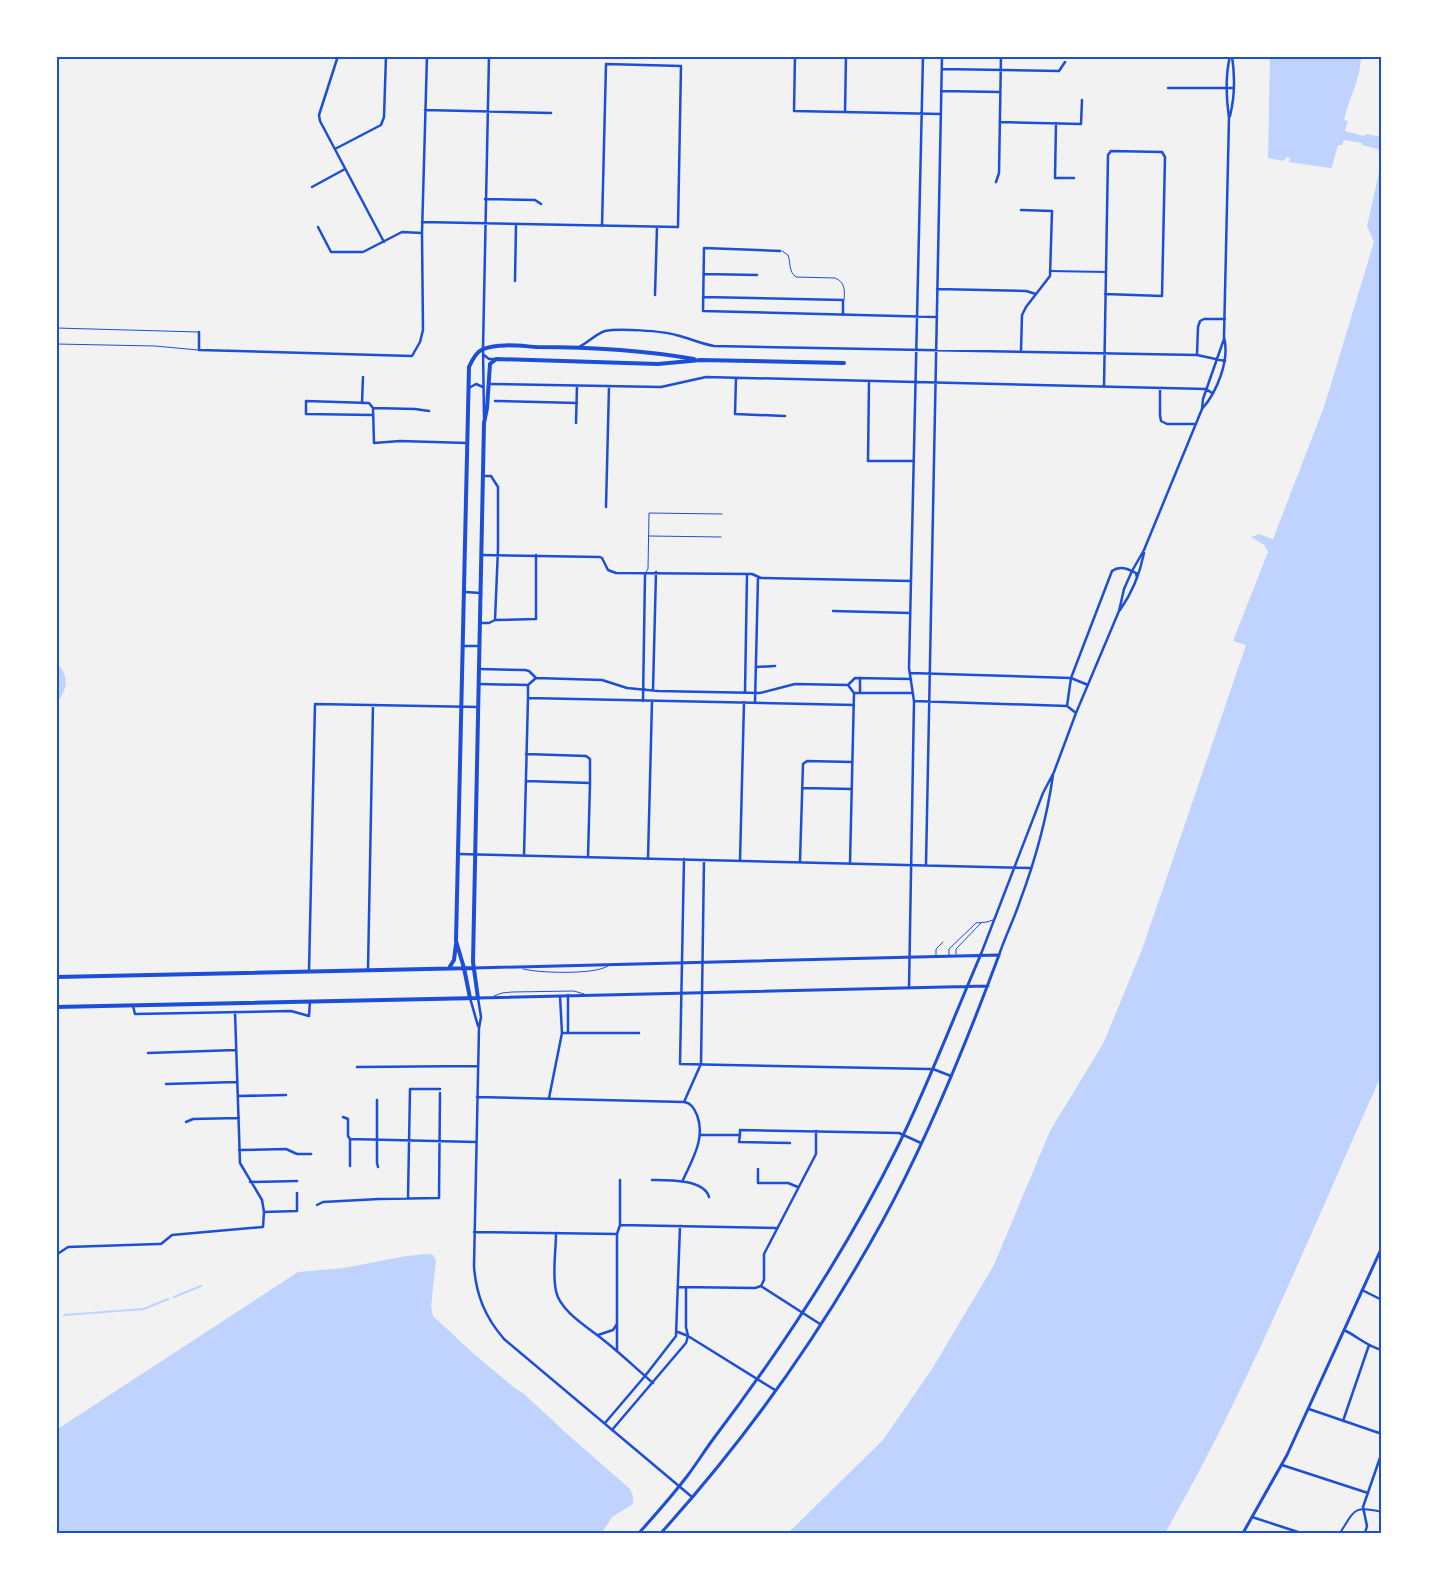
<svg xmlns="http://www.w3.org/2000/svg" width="1438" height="1589" viewBox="0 0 1438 1589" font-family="Inter,sans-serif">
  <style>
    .water { fill: #bfd3fe }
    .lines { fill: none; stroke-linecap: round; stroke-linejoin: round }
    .stream { stroke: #bfd3fe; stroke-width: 2 }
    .service { stroke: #1d4ed8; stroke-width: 1 }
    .pedestrian { stroke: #1d4ed8; stroke-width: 2 }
    .minor { stroke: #1d4ed8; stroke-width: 2.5 }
    .tertiary { stroke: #1d4ed8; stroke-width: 3 }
    .secondary { stroke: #1d4ed8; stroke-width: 4 }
    .neatline { fill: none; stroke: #1d4ed8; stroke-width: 2 }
  </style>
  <rect width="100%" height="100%" fill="#f2f2f2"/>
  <path class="water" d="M 1270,56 L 1361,56 C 1361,78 1349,98 1344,120 L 1348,121 L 1345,131 L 1364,136 L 1366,134 L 1382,137 L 1382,157 L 1378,149 L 1362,145 L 1362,143 L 1344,140 L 1342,145 L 1338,145 L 1332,167 L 1330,168 L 1289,162 L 1290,158 L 1286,157 L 1284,161 L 1268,158 Z
    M 1382,159 L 1382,1073 L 1376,1087 C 1309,1237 1247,1390 1165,1533 L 788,1533 L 883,1440 L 932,1369 L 994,1265 L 1050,1131 L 1104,1042 L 1143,947 L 1246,645 L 1233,641 L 1268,552 L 1264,545 L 1251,537 L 1259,534 L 1273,539 L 1324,407 L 1374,242 L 1367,226 Z
    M 56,662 C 69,676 69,688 56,703 Z
    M 428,1254 L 433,1255 L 436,1260 L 431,1307 L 433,1316 L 474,1354 L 516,1389 L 523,1393 L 565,1432 L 630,1489 L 633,1496 L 633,1504 L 612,1517 L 602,1533 L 56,1533 L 56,1430 L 298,1272 L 344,1268 L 406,1256 Z"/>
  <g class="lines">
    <path class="stream" d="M 174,1297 L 201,1286
      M 64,1315 L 144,1309 L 168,1299
      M 56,1316 L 57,1316"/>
    <path class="service" d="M 782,251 L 788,255 C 791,263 788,271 796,277 L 835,278 C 845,282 845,290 844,300
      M 56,328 L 198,332
      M 56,344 L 155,346 L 198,350
      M 649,536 L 721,537
      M 646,572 L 648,569 L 649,513 L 722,514
      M 956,954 L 956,949 L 981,923
      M 949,955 L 949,949 L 976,923 L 987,922 L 993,920
      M 936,956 L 936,949 L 943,942
      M 523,969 C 539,973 594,975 608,966
      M 494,996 L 502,993 L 512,992 L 574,991 L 584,994"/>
    <path class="pedestrian" d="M 1050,271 L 1106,272
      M 1340,1533 C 1355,1510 1353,1505 1382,1512"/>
    <path class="minor" d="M 338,56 L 319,115 L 320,121 L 384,242
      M 795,56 L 794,111 L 941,114
      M 942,69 L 1059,71 L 1065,62
      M 1168,88 L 1234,88
      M 941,91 L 1000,92
      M 425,110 L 551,113
      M 845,112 L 846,56
      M 1230,116 C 1235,96 1235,76 1232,56
      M 1000,122 L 1081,124 L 1082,100
      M 1056,123 L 1055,178 L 1074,178
      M 335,149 L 381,125 L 384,117 L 386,56
      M 996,182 L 999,173 L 1001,56
      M 312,187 L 345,169
      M 485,199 L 535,200 L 541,204
      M 422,222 L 678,227 L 681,66 L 606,64 L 602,226
      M 318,227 L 331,252 L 363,252 L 402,232 L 422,233
      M 780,251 L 704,248 L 703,311 L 937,317
      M 704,274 L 757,275
      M 515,281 L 516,224
      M 937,289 L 1026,291 L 1036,294
      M 655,295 L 657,227
      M 703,297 L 843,300 L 843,315
      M 199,332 L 199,350 L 412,356 L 420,342 L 423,330 L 422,233 L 427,56
      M 579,347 C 589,342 597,333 605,331 C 618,328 663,331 676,335 C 689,338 701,344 714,346 L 1197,355 L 1225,361
      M 1021,351 L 1022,315 L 1026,307 L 1050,276 L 1052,211 L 1021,210
      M 484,355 L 489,359 L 494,359
      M 1197,355 L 1198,327 L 1200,321 L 1204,319 L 1225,319
      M 736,378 L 735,414 L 785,416
      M 869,381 L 868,461 L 914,461
      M 489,384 L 661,387 L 706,377 L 1206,389 L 1212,393
      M 1104,387 L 1108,155 L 1111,151 L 1162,152 L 1165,157 L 1162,296 L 1105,294
      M 469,388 L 476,384 L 483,387
      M 1160,388 L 1160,415 L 1161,421 L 1167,424 L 1196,424
      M 495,401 L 577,403
      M 362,403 L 363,377
      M 373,408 L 415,409 L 429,411
      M 1202,409 L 1203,399 L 1224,339
      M 373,415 L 306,414 L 306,401 L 369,403 L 373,408 L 374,443 L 400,441 L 467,443
      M 484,417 L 483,349 L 489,56
      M 576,423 L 577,386
      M 484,476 L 491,476 L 498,487 L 498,549 L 495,620
      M 606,507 L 609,387
      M 481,555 L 600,557 L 602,558 L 608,570 L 616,573 L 752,574 L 761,578 L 911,581
      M 465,592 L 481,593
      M 1120,610 C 1132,593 1140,573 1144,553
      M 833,611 L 910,613
      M 480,623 L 489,623 L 495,620 L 536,619 L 536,555
      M 463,646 L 479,646
      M 756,667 L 775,666
      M 479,669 L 525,670 L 529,671 L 536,678 L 602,680 L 627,688 L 658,691 L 760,693 L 795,684 L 848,685 L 855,678 L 911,679
      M 910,673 L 1071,678 L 1088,685
      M 479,684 L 528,685 L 536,678
      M 528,685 L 528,698 L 854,705
      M 848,685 L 854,693 L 912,693
      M 653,690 L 656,572
      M 745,692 L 747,574
      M 860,693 L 860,678
      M 643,701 L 645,574
      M 914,701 L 1067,706 L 1076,713
      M 755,702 L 758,578
      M 1067,706 L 1071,678 L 1112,571 C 1120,565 1128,569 1136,573 L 1137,578
      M 526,781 L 590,783 L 590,759 L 586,756 L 526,754
      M 802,788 L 852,789
      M 458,854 L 1031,868
      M 524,856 L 528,698
      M 588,857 L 590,783
      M 648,859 L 652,701
      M 740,861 L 744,702
      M 800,861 L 803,764 L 807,761 L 852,762
      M 850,863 L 854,693
      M 926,865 L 942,56
      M 981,954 L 1043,793 L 1054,772 L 1076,713 L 1119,611 L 1124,589 L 1132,571 L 1144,550 L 1202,409 C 1217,392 1230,360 1224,337 L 1229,118 C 1226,97 1225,77 1230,56
      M 999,955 C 1005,937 1014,919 1020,901 C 1035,861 1047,817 1053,775
      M 368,970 L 373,705
      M 309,971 L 315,704 L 478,707
      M 909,988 L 914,701 L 909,668 L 923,56
      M 568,995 L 568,1033
      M 470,998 L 478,1026
      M 478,998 L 481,1017 L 479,1028 L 474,1266 C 476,1295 485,1317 504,1339 L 692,1497
      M 133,1006 L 135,1014 L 291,1011 L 309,1016 L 310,1001
      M 235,1012 L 240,1163 L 262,1200 L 264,1212 L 297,1211 L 297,1193
      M 562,1033 L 639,1033
      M 148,1053 L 236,1050
      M 680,1064 L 928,1069 L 933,1069 L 951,1076
      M 680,1064 L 684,859
      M 701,1065 L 704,860
      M 357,1067 L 478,1066
      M 166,1084 L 237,1082
      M 238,1096 L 286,1095
      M 477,1097 L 684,1102
      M 549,1098 L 562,1033 L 560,996
      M 377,1100 L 377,1163 L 378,1167
      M 343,1117 L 348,1119 L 348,1136 L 350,1139 L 476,1142
      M 186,1122 L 193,1119 L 239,1118
      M 700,1135 L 740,1135 L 740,1130 L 899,1133 L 921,1143
      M 740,1135 L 739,1142 L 790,1143
      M 350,1139 L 350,1166
      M 239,1150 L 286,1149 L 297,1154 L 311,1154
      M 758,1169 L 758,1183 L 788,1183 L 798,1187
      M 652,1180 C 667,1180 704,1179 709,1197
      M 683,1180 C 692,1160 706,1138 697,1115 C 694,1108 691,1103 684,1102 L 700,1066
      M 250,1182 L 297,1181
      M 408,1198 L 410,1089 L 440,1089
      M 317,1205 L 323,1202 L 379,1199 L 439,1198 L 440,1093
      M 620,1225 L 620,1180
      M 474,1232 L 617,1234 L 620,1225 L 777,1228
      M 556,1233 C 556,1252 552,1273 556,1291 C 560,1312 591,1329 606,1342 C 622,1355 637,1369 653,1383
      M 56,1255 L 68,1247 L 158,1244 L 161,1244 L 172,1235 L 263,1227 L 264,1212
      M 761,1286 L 764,1280 L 764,1254 L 816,1154 L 816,1131
      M 679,1287 L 755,1288 L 761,1286 L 820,1324
      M 1362,1290 L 1382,1300
      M 1344,1330 C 1357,1336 1368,1347 1382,1350
      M 678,1332 L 688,1336 L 775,1390
      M 598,1335 L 613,1330 L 617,1324
      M 617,1351 L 617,1234
      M 1309,1409 L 1382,1434
      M 1343,1421 L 1369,1345
      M 605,1423 L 645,1376 L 676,1336 L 680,1226
      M 612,1430 L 686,1343 L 688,1336 L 686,1327 L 686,1287
      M 1282,1465 L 1368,1493
      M 1252,1517 L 1301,1533
      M 1365,1533 L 1367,1526 L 1363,1507 L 1382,1452"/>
    <path class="tertiary" d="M 473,968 L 999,955 C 966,1044 928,1138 882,1222 C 821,1333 746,1439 661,1533
      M 478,998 L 988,986
      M 639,1533 C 656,1514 673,1495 688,1475 C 697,1463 705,1450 714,1438 C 783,1347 846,1251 897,1148 C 928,1085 953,1019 981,954
      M 1243,1533 L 1287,1455 L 1382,1247"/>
    <path class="secondary" d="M 449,968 L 454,960 L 456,944
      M 56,977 L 473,968
      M 470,998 L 464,968 L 456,941 L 469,367 C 472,360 476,352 483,349 C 500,343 520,346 537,347 C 590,347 642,350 694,359
      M 56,1007 L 478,998 L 473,962 L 484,423 L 487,408 L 490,364 L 496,359 L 658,364 L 701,360 L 844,363"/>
  </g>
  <rect width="1438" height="1589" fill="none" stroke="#ffffff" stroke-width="115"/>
  <rect x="58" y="58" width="1322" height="1474" class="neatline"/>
</svg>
